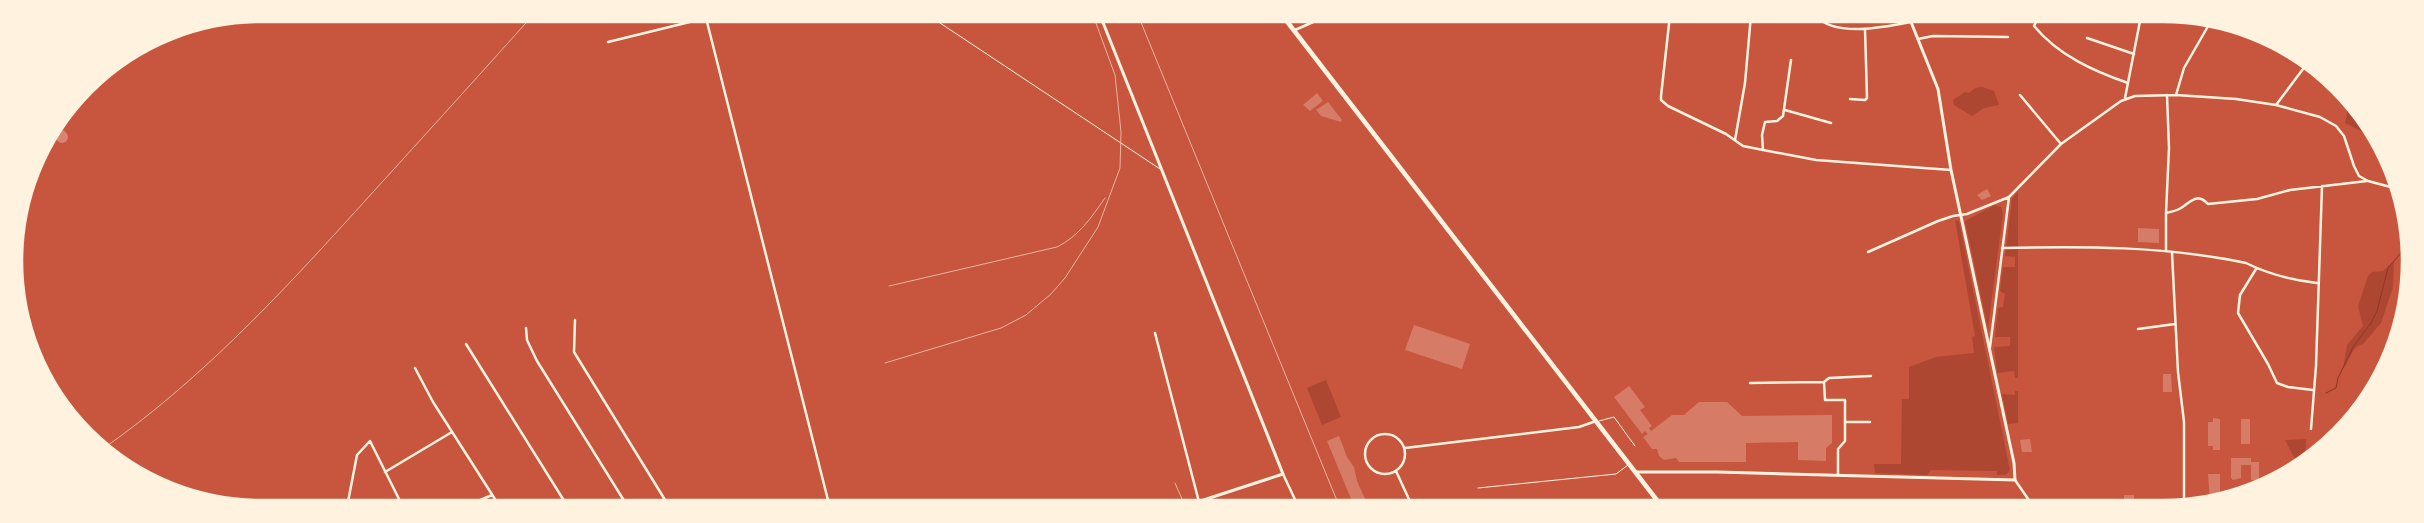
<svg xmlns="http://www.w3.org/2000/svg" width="2424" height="523" viewBox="0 0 2424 523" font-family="'Golos Text',sans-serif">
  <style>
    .green { fill: #ae4732 }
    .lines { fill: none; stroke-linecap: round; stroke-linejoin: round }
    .stream { stroke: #8f3625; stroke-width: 1 }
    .taxiway { stroke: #d8846e; stroke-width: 12 }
    .building { fill: #d67c66 }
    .service { stroke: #fff3e0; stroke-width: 1 }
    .minor { stroke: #fff3e0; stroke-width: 2.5 }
    .tertiary { stroke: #fff3e0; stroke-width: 3 }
    .primary { stroke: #fff3e0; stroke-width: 4.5 }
    .rail { stroke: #e9b49f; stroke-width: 1 }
    .rim { fill: none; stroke: #fff3e0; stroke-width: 2.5 }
  </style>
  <rect width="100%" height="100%" fill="#c8553d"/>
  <path class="green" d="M 1982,87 L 1994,91 L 1999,105 L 1984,108 L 1972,116 L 1954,105 L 1953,100 L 1965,92 L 1969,93 L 1975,88 Z
    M 2349,102 L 2359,110 L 2371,136 L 2345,123 Z
    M 2018,191 L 2018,378 L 2015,378 L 2014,371 L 1997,373 L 1994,347 L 2010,346 L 2010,337 L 1995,337 L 1998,308 L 2003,307 L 2005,294 L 2000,291 L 2003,267 L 2015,267 L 2015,257 L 2005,256 L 2012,199 Z
    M 1995,205 L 2001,207 L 2003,213 L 1988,329 L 1965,221 Z
    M 1955,220 L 1959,221 L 2010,470 L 2006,475 L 1997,475 L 1997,471 L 1931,470 L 1927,475 L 1875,473 L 1874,464 L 1901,464 L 1902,399 L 1909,399 L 1909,367 L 1936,357 L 1974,353 L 1972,337 L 1975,336 Z
    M 2394,261 L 2393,287 L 2381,323 L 2363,344 C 2351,347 2350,361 2343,369 L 2347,345 L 2363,326 L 2358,306 L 2368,276 L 2372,272 L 2383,271 Z
    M 1326,380 L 1341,417 L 1322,425 L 1307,388 Z
    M 2015,391 L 2018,391 L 2018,423 L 2008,424 L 2002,394 L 2015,395 Z
    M 2306,439 L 2305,460 L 2304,461 L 2294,457 L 2285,440 Z"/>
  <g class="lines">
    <path class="stream" d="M 2326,393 L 2336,388 L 2338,378 L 2353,347 L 2371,323 L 2377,311 L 2388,268 L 2405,248"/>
    <path class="taxiway" d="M 55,130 L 62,137"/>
  </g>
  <path class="building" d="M 1317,93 L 1323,101 L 1310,111 L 1303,105 Z
    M 1328,102 L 1342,120 L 1341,122 L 1321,116 L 1316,110 Z
    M 1987,189 L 1991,196 L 1982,200 L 1977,195 Z
    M 2138,228 L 2159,229 L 2159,243 L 2138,242 Z
    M 1414,325 L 1470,344 L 1462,369 L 1405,350 Z
    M 2163,374 L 2171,374 L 2172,392 L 2163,392 Z
    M 1629,386 L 1645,407 L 1640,410 L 1652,426 L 1649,428 L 1651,431 L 1672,415 L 1684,415 L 1699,402 L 1727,402 L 1742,416 L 1832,415 L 1832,443 L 1826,448 L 1826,461 L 1798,460 L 1798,442 L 1746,443 L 1746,462 L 1679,462 L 1676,458 L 1664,460 L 1659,456 L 1657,449 L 1652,449 L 1643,437 L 1648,434 L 1645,431 L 1642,434 L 1614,397 Z
    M 2213,418 L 2220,419 L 2220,450 L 2213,450 L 2213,446 L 2208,446 L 2208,422 L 2213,422 Z
    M 2241,419 L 2250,419 L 2250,444 L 2241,444 Z
    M 1339,436 L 1347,457 L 1354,467 L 1357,481 L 1366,501 L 1354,506 L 1327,441 Z
    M 2030,439 L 2032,452 L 2022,452 L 2020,440 Z
    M 2231,458 L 2251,458 L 2251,462 L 2259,462 L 2259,480 L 2251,480 L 2251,465 L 2241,465 L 2241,478 L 2233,480 L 2231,478 Z
    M 2208,474 L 2220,474 L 2220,498 L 2210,500 Z
    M 2124,495 L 2134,495 L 2134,509 L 2124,509 Z
    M 1384,499 L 1386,505 L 1372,508 L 1371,505 Z"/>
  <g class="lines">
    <path class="service" d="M 928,15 L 1160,169
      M 1599,421 L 1614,417 L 1635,446
      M 1478,488 L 1616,474 L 1628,465"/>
    <path class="minor" d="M 1670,15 L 1661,96 L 1661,100 L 1668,106 L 1726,134 L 1743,146 L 1763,150 L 1816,160 L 1951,170
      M 1815,15 C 1834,38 1886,27 1911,22 L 1907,16
      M 2039,16 L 2034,26 C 2058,55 2093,71 2128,83
      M 706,18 L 830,508
      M 1295,30 L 1329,15
      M 2087,38 L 2134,54
      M 1918,39 L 1933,36 L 2008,37
      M 608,42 L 706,18 L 711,14
      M 2020,95 L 2061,144
      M 2167,95 L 2169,148 L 2166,213 C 2171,212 2176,211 2181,208 C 2191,202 2197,192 2208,204 L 2257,199 L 2290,190 L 2367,181
      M 2176,95 L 2184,68 L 2211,21
      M 2125,98 L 2141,16
      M 1850,99 L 1865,100 L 1867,98 L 1865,29
      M 2276,105 L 2306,65
      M 1785,110 L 1831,123
      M 1735,140 L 1745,83 L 1751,15
      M 1763,150 L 1762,135 L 1765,122 L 1777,121 L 1783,116 L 1791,60
      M 2166,213 L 2166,250
      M 2002,248 C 2083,246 2166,246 2246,263 C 2268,274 2292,280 2317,283
      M 1868,252 L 1938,221 L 1953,216 L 1967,214 L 2009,197 L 2061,144 L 2121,101 L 2135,96 L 2176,95 L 2236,99 L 2276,105 L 2320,117 L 2336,126 L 2344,136 L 2354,166 L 2359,176 L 2368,181 L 2398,189
      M 2172,253 L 2178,372 L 2184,422 L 2184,507
      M 2256,269 L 2240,295 L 2238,313 L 2268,364 L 2277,383 L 2288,387 L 2313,390
      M 575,320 L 574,352 L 670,508
      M 526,328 L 527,340 L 537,361 L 628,507
      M 2138,329 L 2175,324
      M 1155,333 L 1199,502
      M 466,344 L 568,507
      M 1990,347 L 2009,197
      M 415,368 L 433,402 L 500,507
      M 1824,382 L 1825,400 L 1845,400 L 1845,441 L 1838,449 L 1838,475
      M 1750,383 L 1824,382 L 1829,378 L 1871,376
      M 2358,408 L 2360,406
      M 1845,422 L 1870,422
      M 2311,429 L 2316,366 L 2322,186
      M1365 454a20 20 0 1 1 40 0a20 20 0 1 1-40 0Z
      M 1405,448 L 1579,427 L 1596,421
      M 1396,471 L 1413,508
      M 385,472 L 452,432
      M 1283,474 L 1299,508
      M 2015,480 L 2035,509
      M 347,507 L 357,455 L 370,441 L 403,507
      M 464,507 L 492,495"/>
    <path class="tertiary" d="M 1100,15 L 1283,474 L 1179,508
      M 1636,472 L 1717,472 L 2015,480 L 2014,463 L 1951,170 L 1938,89 L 1911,22 L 1911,16"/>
    <path class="primary" d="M 1282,15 L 1663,508"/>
    <path class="rail" d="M 1138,15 L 1340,508
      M 889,286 L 1057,247 C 1079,236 1091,218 1105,198
      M 885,363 L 1001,328 L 1026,315 L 1051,294 L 1065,278 L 1098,227 L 1120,168 L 1121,132 L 1115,75 L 1093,15
      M 104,448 C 198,382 277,298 354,213 C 414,147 474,81 534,14
      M 1175,483 L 1186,508"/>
  </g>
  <path d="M0 0H2424V523H0ZM261 22H2163A239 239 0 0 1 2402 261V261A239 239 0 0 1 2163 500H261A239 239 0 0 1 22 261V261A239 239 0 0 1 261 22Z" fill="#fff3e0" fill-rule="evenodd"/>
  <path class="rim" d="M261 22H2163A239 239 0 0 1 2402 261V261A239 239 0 0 1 2163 500H261A239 239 0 0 1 22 261V261A239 239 0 0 1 261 22Z"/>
</svg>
